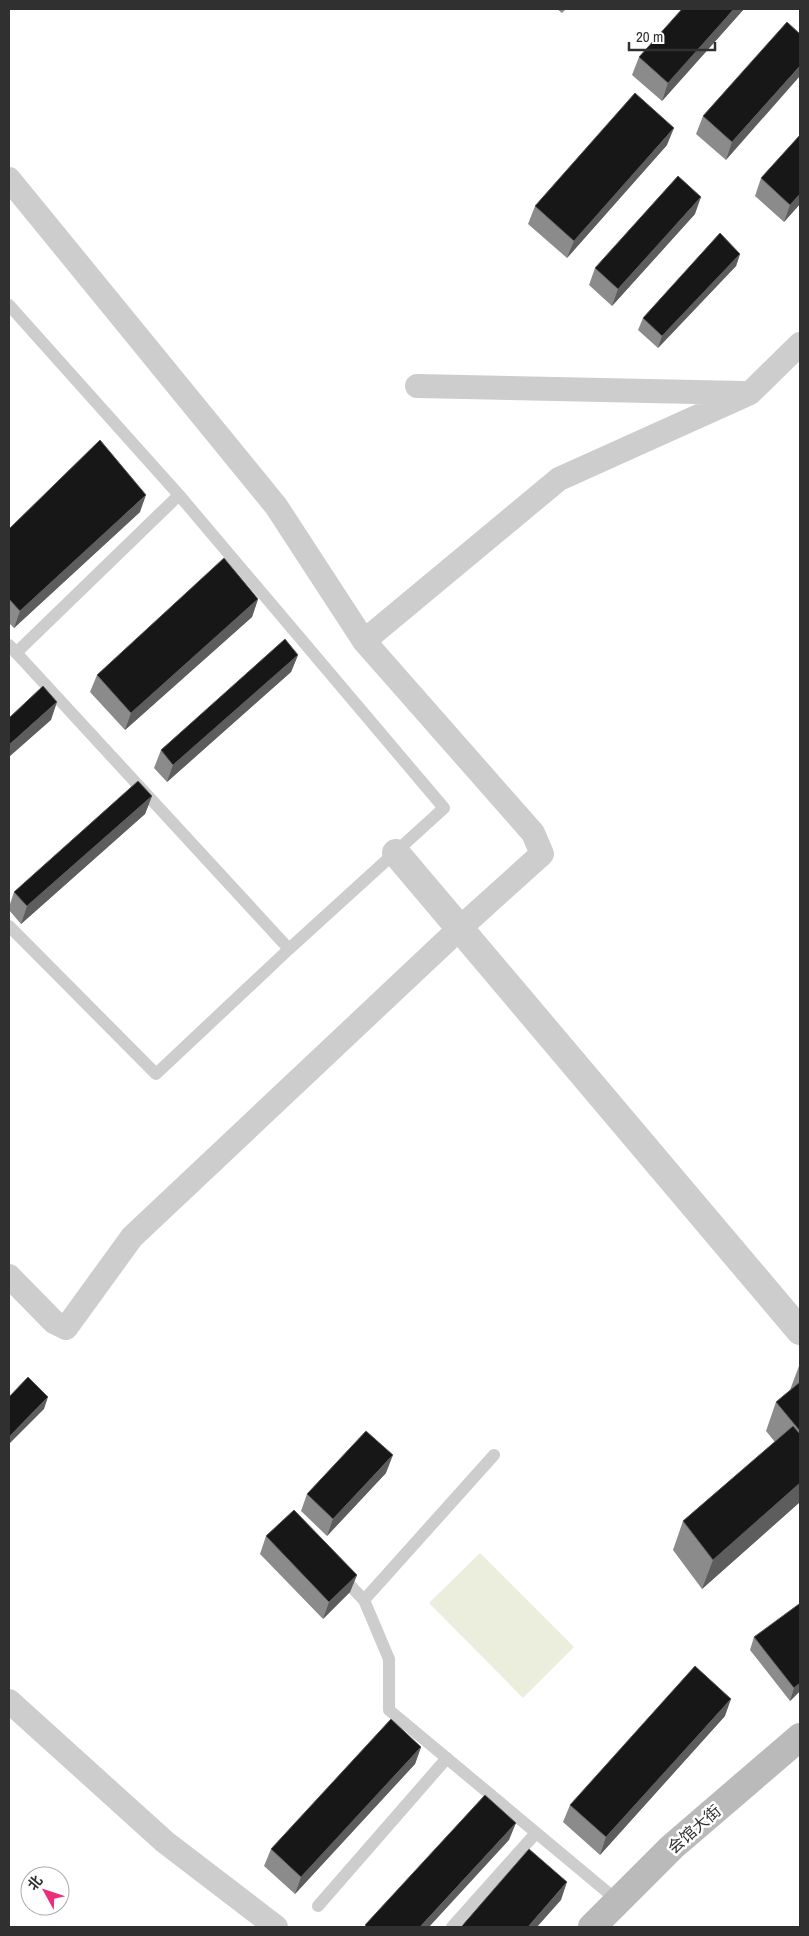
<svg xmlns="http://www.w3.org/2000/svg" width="809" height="1936" viewBox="0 0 809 1936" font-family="'Archivo Narrow','Noto Sans SC',sans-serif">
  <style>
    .green { fill: #ebeddd }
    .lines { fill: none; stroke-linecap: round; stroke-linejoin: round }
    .service { stroke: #cdcdcd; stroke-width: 12 }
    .minor { stroke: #cdcdcd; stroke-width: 24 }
    .tertiary { stroke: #cdcdcd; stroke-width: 28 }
    .secondary { stroke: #bababa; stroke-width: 28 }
    .wall { fill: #8b8b8b }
    .shaded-wall { fill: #5d5d5d }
    .building { fill: #171717; stroke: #5d5d5d }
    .labels { text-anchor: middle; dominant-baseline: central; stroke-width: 5; stroke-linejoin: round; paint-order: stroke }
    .street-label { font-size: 16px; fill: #303030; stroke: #fff }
  </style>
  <rect width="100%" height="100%" fill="#fff"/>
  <path class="green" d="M 480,1553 L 574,1647 L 523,1698 L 429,1603 Z"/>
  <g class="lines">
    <path class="service" d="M 9,305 L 179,495 L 16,653
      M 9,645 L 289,949 L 444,808 L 179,495
      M 9,926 L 156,1074 L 289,949
      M 340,1575 L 364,1600 L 389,1659 L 389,1710 L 618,1901
      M 364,1600 L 494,1455
      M 318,1906 L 447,1758
      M 452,1927 L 536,1833"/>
    <path class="minor" d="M 9,179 L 276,506 L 364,641 L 533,833 L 542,854 L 460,928 L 132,1237 L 66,1328 L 54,1322 L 9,1276
      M 417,386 L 743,393
      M 364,641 L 559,479 L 750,393 L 800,344
      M 9,1701 L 165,1842 L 276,1927"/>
    <path class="tertiary" d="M 396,853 L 800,1331"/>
    <path class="secondary" d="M 592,1927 L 672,1847 L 800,1737"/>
  </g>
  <path class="wall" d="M 557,9 L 566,9 L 562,13 Z
    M 744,9 L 662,101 L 632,75 L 639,57 Z
    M 800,34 L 726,160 L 696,134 L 703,116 Z
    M 800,135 L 800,204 L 784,222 L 755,196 L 761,178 Z
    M 667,145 L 567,258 L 528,224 L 535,206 Z
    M 695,214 L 612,306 L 589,285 L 595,268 Z
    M 740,254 L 736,266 L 658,348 L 638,330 L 643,318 Z
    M 140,512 L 14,628 L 9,623 L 9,529 Z
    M 258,599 L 252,617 L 125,730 L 90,692 L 97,675 Z
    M 298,655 L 291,672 L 167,782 L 154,768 L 161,750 Z
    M 152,796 L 145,814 L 21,924 L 9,910 L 9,907 L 14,892 Z
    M 800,1365 L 800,1502 L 702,1589 L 673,1550 L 683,1521 L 775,1442 L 766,1431 L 776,1402 L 790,1390 L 799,1366 Z
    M 386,1473 L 327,1536 L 301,1511 L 307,1494 Z
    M 266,1536 L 357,1575 L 350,1592 L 323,1619 L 260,1554 Z
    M 754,1637 L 800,1691 L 790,1701 L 750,1650 Z
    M 725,1716 L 600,1855 L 563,1822 L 570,1805 Z
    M 421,1747 L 415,1764 L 295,1894 L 264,1866 L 271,1849 Z"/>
  <path class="shaded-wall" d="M 734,9 L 744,9 L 662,101 L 668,83 Z
    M 800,66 L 800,76 L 726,160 L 732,142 Z
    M 674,128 L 667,145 L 567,258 L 574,241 Z
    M 800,194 L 800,204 L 784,222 L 790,205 Z
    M 701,197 L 695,214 L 612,306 L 618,289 Z
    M 740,254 L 736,266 L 658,348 L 662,336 Z
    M 146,495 L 140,512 L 14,628 L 20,611 Z
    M 258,599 L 252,617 L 125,730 L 131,713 Z
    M 298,655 L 291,672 L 167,782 L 173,765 Z
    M 57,702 L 51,720 L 9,757 L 9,745 Z
    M 152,796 L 145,814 L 21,924 L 27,906 Z
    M 48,1397 L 44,1409 L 9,1444 L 9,1437 Z
    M 393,1455 L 386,1473 L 327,1536 L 333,1519 Z
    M 800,1483 L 800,1502 L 702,1589 L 713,1560 Z
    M 357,1575 L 350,1592 L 323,1619 L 329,1602 Z
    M 800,1683 L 800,1691 L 790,1701 L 794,1688 Z
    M 731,1699 L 725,1716 L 600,1855 L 606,1837 Z
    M 421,1747 L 415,1764 L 295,1894 L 301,1877 Z
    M 516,1823 L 509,1840 L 429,1927 L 420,1927 Z
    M 567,1882 L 561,1900 L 537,1927 L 528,1927 Z"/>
  <path class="building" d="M 682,9 L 734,9 L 668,83 L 639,57 Z
    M 787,22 L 800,34 L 800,66 L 732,142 L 703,116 Z
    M 635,93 L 674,128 L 574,241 L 535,206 Z
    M 800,135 L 800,194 L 790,205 L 761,178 Z
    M 678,176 L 701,197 L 618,289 L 595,268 Z
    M 720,233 L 740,254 L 662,336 L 643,318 Z
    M 100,440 L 146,495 L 20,611 L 9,599 L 9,529 Z
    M 224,558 L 258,599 L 131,713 L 97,675 Z
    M 285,639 L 298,655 L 173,765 L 161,750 Z
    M 43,686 L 57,702 L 9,745 L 9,718 Z
    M 138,781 L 152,796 L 27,906 L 14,892 Z
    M 28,1377 L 48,1397 L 9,1437 L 9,1397 Z
    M 800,1382 L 800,1431 L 776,1402 Z
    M 793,1426 L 800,1434 L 800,1483 L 713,1560 L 683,1521 Z
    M 366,1431 L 393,1455 L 333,1519 L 307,1494 Z
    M 294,1510 L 357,1575 L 329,1602 L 266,1536 Z
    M 799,1604 L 800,1605 L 800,1683 L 794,1688 L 754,1637 Z
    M 695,1666 L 731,1699 L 606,1837 L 570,1805 Z
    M 391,1719 L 421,1747 L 301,1877 L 271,1849 Z
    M 485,1795 L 516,1823 L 420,1927 L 367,1927 L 365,1925 Z
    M 529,1849 L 567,1882 L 528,1927 L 461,1927 Z"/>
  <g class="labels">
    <g class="street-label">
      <text transform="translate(694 1829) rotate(-41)">会馆大街</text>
    </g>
  </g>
  <rect width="809" height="1936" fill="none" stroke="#303030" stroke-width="20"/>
  <g transform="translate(45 1891) rotate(310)"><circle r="24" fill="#ffffff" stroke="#acacac"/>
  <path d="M0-4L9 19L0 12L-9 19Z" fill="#ec2d7c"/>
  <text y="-8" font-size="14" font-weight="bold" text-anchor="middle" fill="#303030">北</text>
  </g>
  <path d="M629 42v8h86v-8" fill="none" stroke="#303030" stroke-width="2.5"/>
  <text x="636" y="42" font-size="15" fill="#303030" stroke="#ffffff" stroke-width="4" paint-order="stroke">20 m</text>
</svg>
